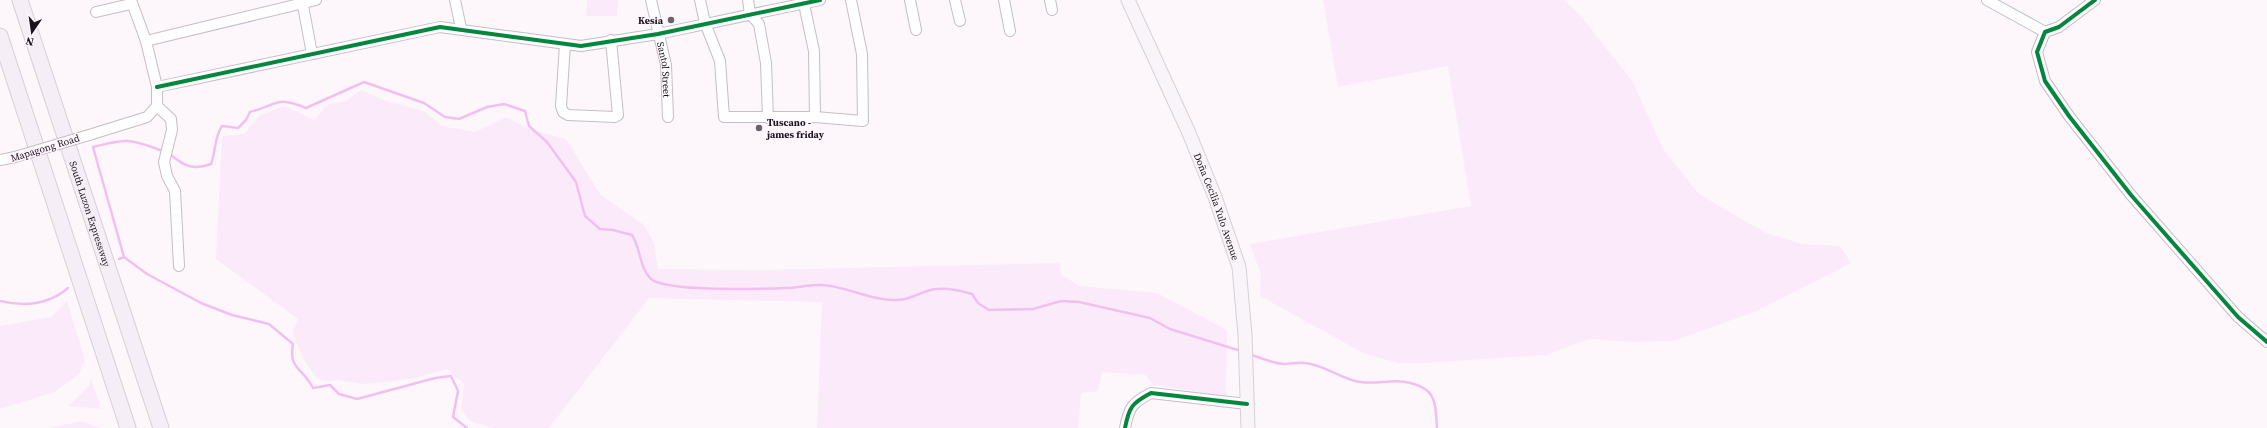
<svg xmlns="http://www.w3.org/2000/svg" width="2267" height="428" viewBox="0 0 2267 428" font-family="'Source Serif 4',serif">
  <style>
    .green { fill: #fbebfa }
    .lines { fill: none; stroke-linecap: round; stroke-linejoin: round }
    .stream { stroke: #f2c0f0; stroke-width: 2.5 }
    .minor-casing { stroke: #c5bec5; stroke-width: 12 }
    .major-casing { stroke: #d5d1d5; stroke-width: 15 }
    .highway-casing { stroke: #d5d1d5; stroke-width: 17 }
    .minor { stroke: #fffeff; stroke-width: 10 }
    .major { stroke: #f9f4f9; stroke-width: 13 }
    .highway { stroke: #f6eef6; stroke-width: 15 }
    .minor-bridge-casing { stroke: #c5bec5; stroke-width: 12; stroke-linecap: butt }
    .minor-bridge { stroke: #fffeff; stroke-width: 10 }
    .cycleway-casing { stroke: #fff5fe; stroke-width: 6 }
    .cycleway { stroke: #00873e; stroke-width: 4 }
    .poi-dot { fill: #6a636a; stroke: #fff5fe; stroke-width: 1.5 }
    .labels { text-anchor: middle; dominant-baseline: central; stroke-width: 3; stroke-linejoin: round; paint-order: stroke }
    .poi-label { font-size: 10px; font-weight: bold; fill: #1b131b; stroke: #fff5fe; text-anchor: end }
    .street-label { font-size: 10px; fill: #1b131b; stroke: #fff5fe }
  </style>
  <rect width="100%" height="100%" fill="#fdf7fc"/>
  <path class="green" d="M 587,0 L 618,0 L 617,16 L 586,16 Z
    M 1323,0 L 1564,0 L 1579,14 L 1633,82 L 1663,149 L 1699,194 L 1766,233 L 1802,244 L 1840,246 L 1851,263 L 1757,311 L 1673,341 L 1632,342 L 1589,339 L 1547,355 L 1423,363 L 1398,363 L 1363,353 L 1260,296 L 1261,275 L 1250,244 L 1471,206 L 1448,66 L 1338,87 Z
    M 361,90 L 386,101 L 424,111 L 442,126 L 475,132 L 506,117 L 529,129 L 566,139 L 600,194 L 644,225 L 654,243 L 658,269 L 759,270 L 1060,263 L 1061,275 L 1080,286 L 1157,293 L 1227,330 L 1226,396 L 1153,385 L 1146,375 L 1102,372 L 1098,391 L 1081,393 L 1078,428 L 817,428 L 822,302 L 649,298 L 549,428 L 492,428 L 470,421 L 461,409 L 464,384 L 447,369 L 416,378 L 385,382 L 365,384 L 336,380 L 328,382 L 317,378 L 305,362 L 292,333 L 298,319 L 216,259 L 222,136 L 244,134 L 260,115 L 285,106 L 314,120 L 328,104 L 346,101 Z
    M 67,301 L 85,360 L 79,374 L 55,392 L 0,409 L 0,326 L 51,317 Z
    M 91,378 L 101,409 L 69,406 L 89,386 Z
    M 82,421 L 100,428 L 49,428 Z"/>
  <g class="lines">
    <path class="stream" d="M 171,155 C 185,167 194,170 211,164 C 216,151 214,138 222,126 L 238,128 L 246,120 L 250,112 C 278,105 275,95 306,108 L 364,82 L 424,103 L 445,117 L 459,119 L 487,107 L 504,104 L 525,111 L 529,126 L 547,142 L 576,182 L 585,216 L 600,229 L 613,230 L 632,235 C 641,249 639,267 651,279 C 666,292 763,289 786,288 C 798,288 810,284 822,285 C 846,286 869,300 893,300 C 906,301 915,295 927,291 C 941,286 958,290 972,294 L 978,303 L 989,310 L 1033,309 L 1061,301 L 1079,302 L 1150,318 L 1170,329 L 1241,351
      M 124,257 L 147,274 L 201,303 L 232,315 L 269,324 L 293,344 C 288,369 303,368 313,388 L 330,385 L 339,394 L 357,399 L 435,378 L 451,376 L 458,391 L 453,417 L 467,428
      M 119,259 L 124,257 L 93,147 C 125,139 129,138 160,150
      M 0,301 C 25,307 48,305 68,288
      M 1249,354 C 1261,358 1272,363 1284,364 C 1291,364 1298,362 1305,363 C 1325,365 1341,379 1360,382 C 1382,385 1403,375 1425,389 C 1437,396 1436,416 1437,428"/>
    <g class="minor-casing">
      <g id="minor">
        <path d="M 302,0 L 312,54"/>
        <path d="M 455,0 L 461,28"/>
        <path id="s1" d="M 651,0 L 666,65 L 668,117"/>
        <path d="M 700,0 L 705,23 L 720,61 L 724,117 L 815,117"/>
        <path d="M 748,0 L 750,14 L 759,24 L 766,63 L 768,118"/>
        <path d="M 910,0 L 916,30"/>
        <path d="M 955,0 L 960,21"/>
        <path d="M 1004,0 L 1010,31"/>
        <path d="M 1050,0 L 1052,10"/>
        <path d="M 1987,0 L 2045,32"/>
        <path d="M 2095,0 L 2059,27 L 2045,32 L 2037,52 L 2045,81 L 2069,116 L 2131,195 L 2238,317 L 2267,342"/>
        <path d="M 804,4 L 814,51 L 815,117 L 863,121 L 862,54 L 851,0"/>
        <path d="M 96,12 L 131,4"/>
        <path d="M 146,41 L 316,0"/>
        <path d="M 565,44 L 561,106 L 563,112 L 568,115 L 615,117 L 618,115 L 611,40"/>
        <path d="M 157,87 L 440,27 L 581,46 L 658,34 L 820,0"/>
        <path d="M 157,106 L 171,119 L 172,130 L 164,162 L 167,176 L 175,191 L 179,266"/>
        <path d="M 89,135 L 147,117 L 157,106 L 157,87 L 146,41 L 131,0"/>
        <path d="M 0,160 L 15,157"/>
        <path d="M 1125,428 C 1129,407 1132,403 1151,393 L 1247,404"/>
      </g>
    </g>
    <g class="major-casing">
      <g id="major">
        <path id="s2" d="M 1128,0 L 1189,133 L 1215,197 L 1239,267 L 1245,335 L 1248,428"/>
      </g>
    </g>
    <g class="highway-casing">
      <g id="highway">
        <path id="s3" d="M 20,0 L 161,428"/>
        <path d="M 0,36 L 128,428"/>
      </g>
    </g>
    <use href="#minor" class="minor"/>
    <use href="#major" class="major"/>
    <use href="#highway" class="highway"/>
    <g class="minor-bridge-casing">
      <path id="minor-bridge" d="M 15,157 L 89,135"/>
    </g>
    <use href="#minor-bridge" class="minor-bridge"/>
    <g class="cycleway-casing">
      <path id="cycleway" d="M 2095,0 L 2059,27 L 2045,32 L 2037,52 L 2045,81 L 2069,116 L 2131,195 L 2238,317 L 2267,342
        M 157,87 L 440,27 L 581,46 L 658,34 L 820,0
        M 1125,428 C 1129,407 1132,403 1151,393 L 1247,404"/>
    </g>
    <use href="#cycleway" class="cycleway"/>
  </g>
  <g class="poi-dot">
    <circle cx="671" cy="20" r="4"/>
    <circle cx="759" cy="128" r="4"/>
  </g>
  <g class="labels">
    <g class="poi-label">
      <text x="663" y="20">Kesia</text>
      <text x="767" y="122" text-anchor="start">Tuscano -<tspan x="767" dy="12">james friday</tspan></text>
    </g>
    <g class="street-label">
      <text stroke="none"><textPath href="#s1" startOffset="71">Santol Street</textPath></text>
      <text transform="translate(45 148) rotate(-17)">Mapagong Road</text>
      <text stroke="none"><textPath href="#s2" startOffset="225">Doña Cecilia Yulo Avenue</textPath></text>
      <text stroke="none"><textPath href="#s3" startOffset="225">South Luzon Expressway</textPath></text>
    </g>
  </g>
  <g transform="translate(32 32) rotate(193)" stroke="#fff5fe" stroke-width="3" paint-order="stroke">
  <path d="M0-3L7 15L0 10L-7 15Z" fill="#1b131b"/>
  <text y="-6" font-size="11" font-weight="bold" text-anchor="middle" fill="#1b131b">N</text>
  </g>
</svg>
